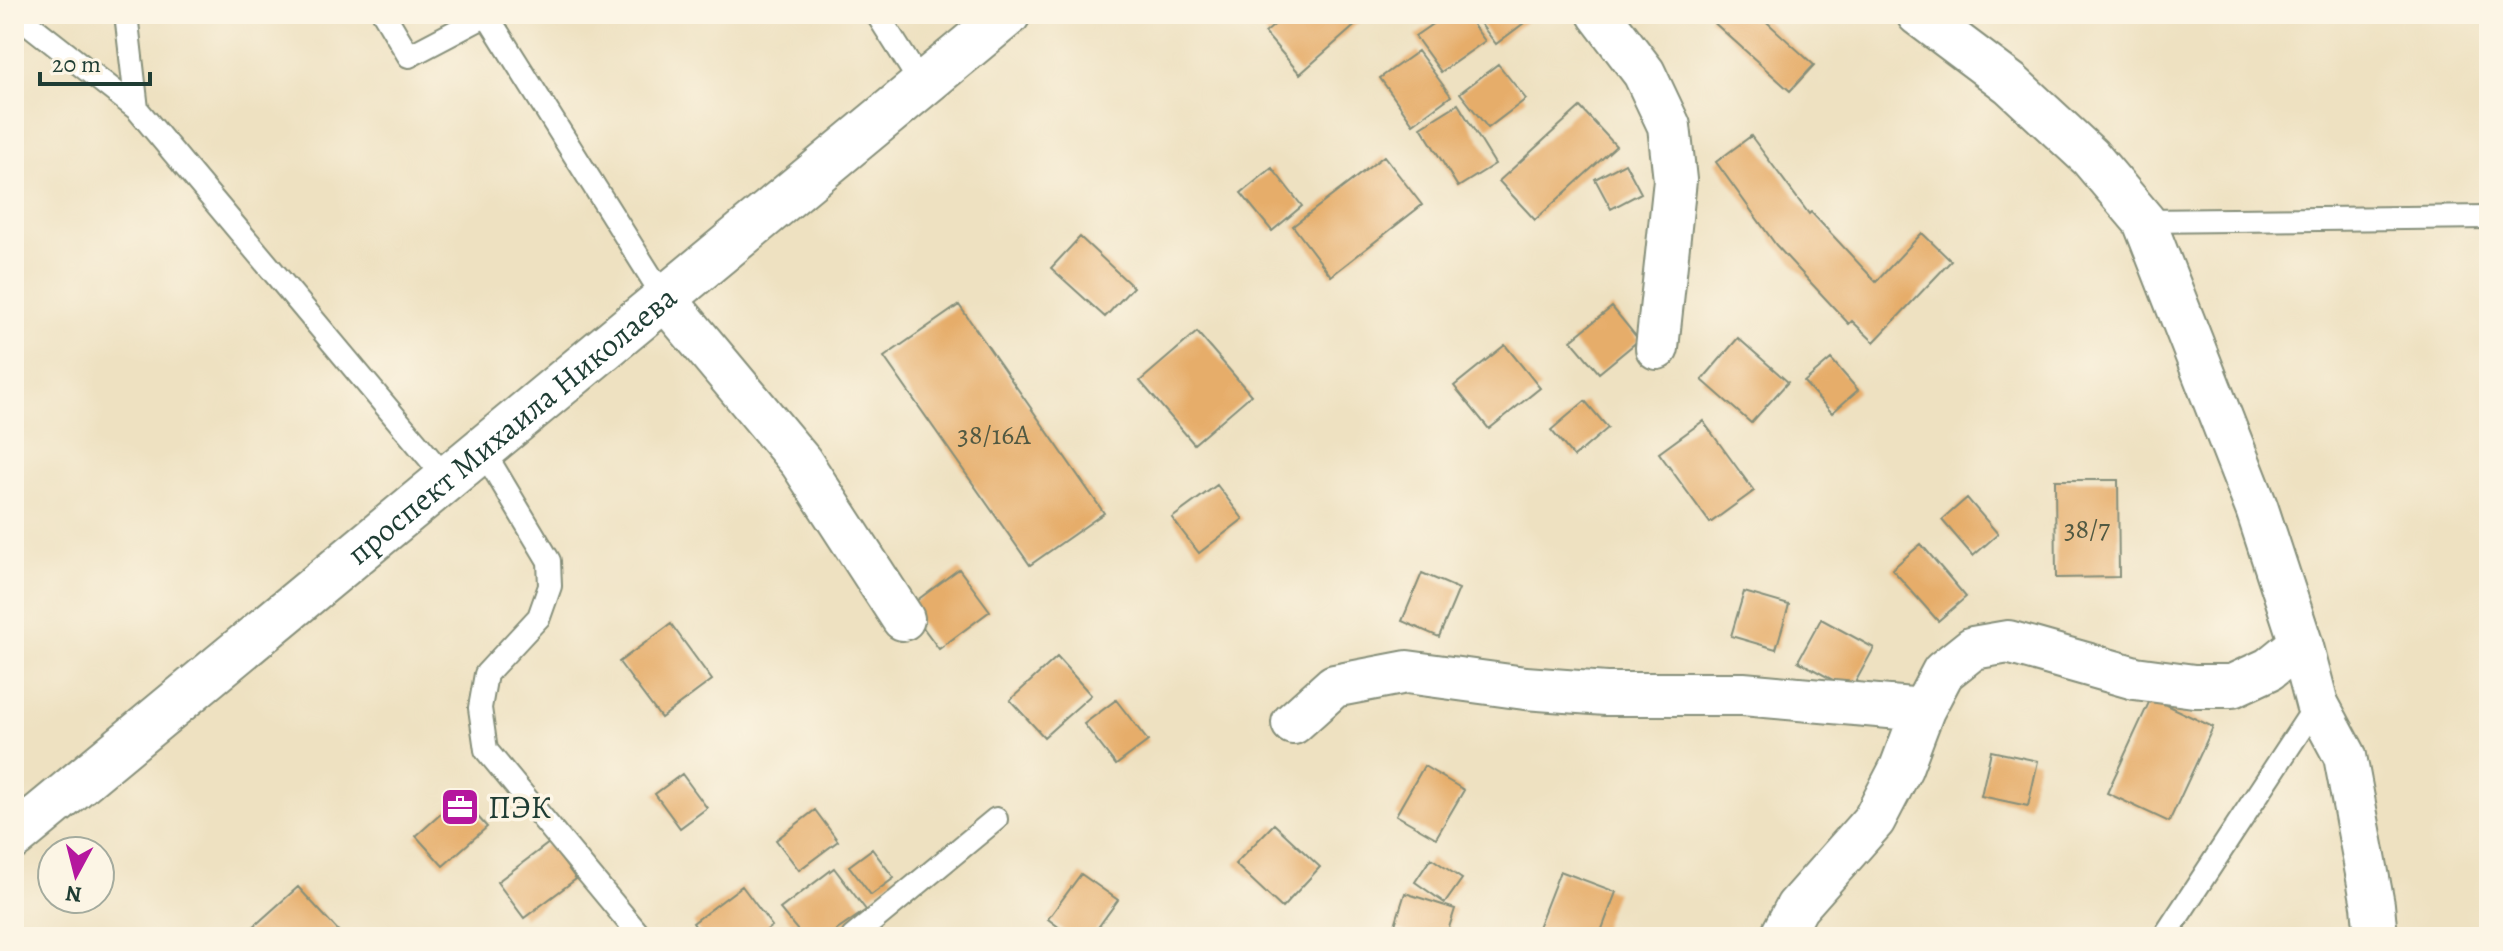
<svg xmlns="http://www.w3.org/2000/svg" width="2503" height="951" viewBox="0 0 2503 951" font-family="Alegreya,serif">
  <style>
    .building { fill: #e6ad6b }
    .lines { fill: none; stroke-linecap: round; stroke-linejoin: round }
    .service-casing { stroke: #868f7a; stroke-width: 26 }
    .minor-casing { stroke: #868f7a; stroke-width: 46 }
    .primary-casing { stroke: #868f7a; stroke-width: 48 }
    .service { stroke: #fff; stroke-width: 22 }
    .minor { stroke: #fff; stroke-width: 42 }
    .primary { stroke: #fff; stroke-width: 44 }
    .labels { text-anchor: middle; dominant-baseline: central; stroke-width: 7; stroke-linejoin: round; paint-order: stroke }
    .number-label { font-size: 28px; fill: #515942 }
    .street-label { font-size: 32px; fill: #1f3d34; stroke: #fcf5e5 }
    .poi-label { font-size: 32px; fill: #1f3d34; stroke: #fcf5e5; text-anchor: start }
  </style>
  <rect width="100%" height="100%" fill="#fcf5e5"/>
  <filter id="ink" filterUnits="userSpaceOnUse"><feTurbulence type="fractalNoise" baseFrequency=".0125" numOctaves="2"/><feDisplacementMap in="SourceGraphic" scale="16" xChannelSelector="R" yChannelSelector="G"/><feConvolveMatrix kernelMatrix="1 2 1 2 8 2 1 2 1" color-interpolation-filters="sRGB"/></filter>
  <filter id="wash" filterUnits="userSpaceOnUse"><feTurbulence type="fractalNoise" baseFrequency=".006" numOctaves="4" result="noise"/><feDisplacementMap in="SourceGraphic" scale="32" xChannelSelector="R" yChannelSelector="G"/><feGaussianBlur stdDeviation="1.8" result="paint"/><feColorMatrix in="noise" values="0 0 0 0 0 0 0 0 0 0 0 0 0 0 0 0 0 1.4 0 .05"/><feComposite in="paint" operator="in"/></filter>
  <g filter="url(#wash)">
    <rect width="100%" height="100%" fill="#eee1c1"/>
    <g id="blocks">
      <path class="building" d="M 1287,14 L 1368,14 L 1300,74 L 1265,33 Z
        M 1447,14 L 1465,14 L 1485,41 L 1441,72 L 1415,36 Z
        M 1473,14 L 1536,14 L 1496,44 Z
        M 1712,14 L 1758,14 L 1814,65 L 1790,91 L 1709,18 Z
        M 1418,51 L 1451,96 L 1413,124 L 1380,78 Z
        M 1498,64 L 1526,99 L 1488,128 L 1460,93 Z
        M 1458,104 L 1495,164 L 1458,187 L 1421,127 Z
        M 1580,107 L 1616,146 L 1535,220 L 1499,181 Z
        M 1751,136 L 1809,214 L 1811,212 L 1876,282 L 1922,233 L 1951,261 L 1874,342 L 1852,321 L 1849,324 L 1776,245 L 1716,162 Z
        M 1384,156 L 1422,205 L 1331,276 L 1293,226 Z
        M 1625,163 L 1641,193 L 1611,209 L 1595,179 Z
        M 1272,168 L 1302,206 L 1272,231 L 1241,193 Z
        M 1080,237 L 1133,287 L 1105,317 L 1051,268 Z
        M 959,305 L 1104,513 L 1030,565 L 884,357 Z
        M 1612,307 L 1639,340 L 1599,373 L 1571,340 Z
        M 1197,332 L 1251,395 L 1194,444 L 1140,381 Z
        M 1738,338 L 1788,382 L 1751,423 L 1702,380 Z
        M 1505,345 L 1540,388 L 1489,429 L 1454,386 Z
        M 1831,359 L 1858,390 L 1832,413 L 1804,382 Z
        M 1585,401 L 1608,428 L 1574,457 L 1551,430 Z
        M 1703,421 L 1754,491 L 1710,523 L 1659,453 Z
        M 2055,480 L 2118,480 L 2119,577 L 2056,578 Z
        M 1217,485 L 1243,519 L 1199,553 L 1172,518 Z
        M 1967,498 L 1998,534 L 1973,556 L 1942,520 Z
        M 1921,544 L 1966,597 L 1938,621 L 1892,569 Z
        M 959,569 L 990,611 L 939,649 L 908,607 Z
        M 1422,573 L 1459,589 L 1439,637 L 1402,621 Z
        M 1744,592 L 1789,605 L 1776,649 L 1731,636 Z
        M 1821,619 L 1874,648 L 1851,690 L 1798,661 Z
        M 671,624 L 712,680 L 661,718 L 619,662 Z
        M 1057,657 L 1091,695 L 1044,737 L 1010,700 Z
        M 2151,698 L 2213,727 L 2169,822 L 2107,793 Z
        M 1116,700 L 1148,741 L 1116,765 L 1084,724 Z
        M 1991,751 L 2038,761 L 2028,806 L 1981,796 Z
        M 1424,766 L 1464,790 L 1436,838 L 1396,815 Z
        M 682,774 L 707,808 L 680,828 L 655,794 Z
        M 460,797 L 487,827 L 443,866 L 416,836 Z
        M 815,810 L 838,841 L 799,870 L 776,840 Z
        M 1274,824 L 1320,867 L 1282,908 L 1235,864 Z
        M 549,843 L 576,879 L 524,918 L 497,882 Z
        M 872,849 L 894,878 L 871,895 L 849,866 Z
        M 1431,858 L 1462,879 L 1445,903 L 1415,882 Z
        M 834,868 L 866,910 L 827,937 L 803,937 L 780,909 Z
        M 1560,871 L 1616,892 L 1599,937 L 1557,937 L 1537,930 Z
        M 1081,874 L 1118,900 L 1091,937 L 1072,937 L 1048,919 Z
        M 742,886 L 772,926 L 757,937 L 703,937 L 693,923 Z
        M 298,887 L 344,937 L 242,937 Z
        M 1405,893 L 1455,909 L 1446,937 L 1421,937 L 1394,928 Z"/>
    </g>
  </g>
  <g filter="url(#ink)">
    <use href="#blocks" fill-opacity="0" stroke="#868f7a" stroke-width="2"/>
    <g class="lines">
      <g class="service-casing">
        <path id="service" d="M 16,14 L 137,109
          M 126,14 L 137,109 L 446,478
          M 384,14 L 409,56 L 487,15
          M 486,14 L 665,299
          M 877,14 L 922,85
          M 2144,221 L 2489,217
          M 482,449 L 549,561 L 550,586 L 539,617 L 486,674 L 480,708 L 486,750 L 641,937
          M 853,937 L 996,819
          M 2164,937 L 2317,704"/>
      </g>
      <g class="minor-casing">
        <path id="minor" d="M 1599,14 L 1644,73 L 1669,126 L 1675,180 L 1657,348
          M 1918,14 L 2011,84 L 2090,157 L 2144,221 L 2257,509 L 2301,643 L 2317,704 L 2345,756 L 2373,905 L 2376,937
          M 665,299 L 801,462 L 903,619
          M 1293,723 L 1334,686 L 1407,672 L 1525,688 L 1606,694 L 1743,694 L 1923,710
          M 1781,937 L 1797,907 L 1874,820 L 1901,768 L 1923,710 L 1943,672 L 1973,648 L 2008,642 L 2135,678 L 2194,686 L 2232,686 L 2269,669 L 2301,643"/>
      </g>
      <g class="primary-casing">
        <g id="primary">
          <path id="s1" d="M 14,837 L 1008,14"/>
        </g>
      </g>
      <use href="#service" class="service"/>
      <use href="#minor" class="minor"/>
      <use href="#primary" class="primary"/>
    </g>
  </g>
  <defs>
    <g id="office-square" transform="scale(2)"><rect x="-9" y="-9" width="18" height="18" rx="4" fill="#b5179e" stroke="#fcf5e5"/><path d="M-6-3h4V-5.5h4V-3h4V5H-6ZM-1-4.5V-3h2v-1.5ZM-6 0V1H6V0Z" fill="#fff"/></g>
  </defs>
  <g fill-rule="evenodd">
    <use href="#office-square" x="460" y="807"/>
  </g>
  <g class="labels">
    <g class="number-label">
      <text x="994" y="435">38/16А</text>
      <text x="2087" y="529">38/7</text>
    </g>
    <g class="street-label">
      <text stroke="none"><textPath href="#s1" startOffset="646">проспект Михаила Николаева</textPath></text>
    </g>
    <g class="poi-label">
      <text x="488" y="807">ПЭК</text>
    </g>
  </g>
  <rect width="2503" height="951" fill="none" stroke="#fcf5e5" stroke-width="48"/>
  <g transform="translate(76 875) rotate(187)"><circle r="38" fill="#fcf5e5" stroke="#a4ab9e" stroke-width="2"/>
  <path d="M0-6L14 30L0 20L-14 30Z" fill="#b5179e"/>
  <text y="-12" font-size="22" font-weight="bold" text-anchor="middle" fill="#1f3d34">N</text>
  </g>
  <path d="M40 72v12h110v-12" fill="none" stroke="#1f3d34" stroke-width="4"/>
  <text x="52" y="72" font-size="24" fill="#1f3d34" stroke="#fcf5e5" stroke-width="6" paint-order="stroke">20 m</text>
</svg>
